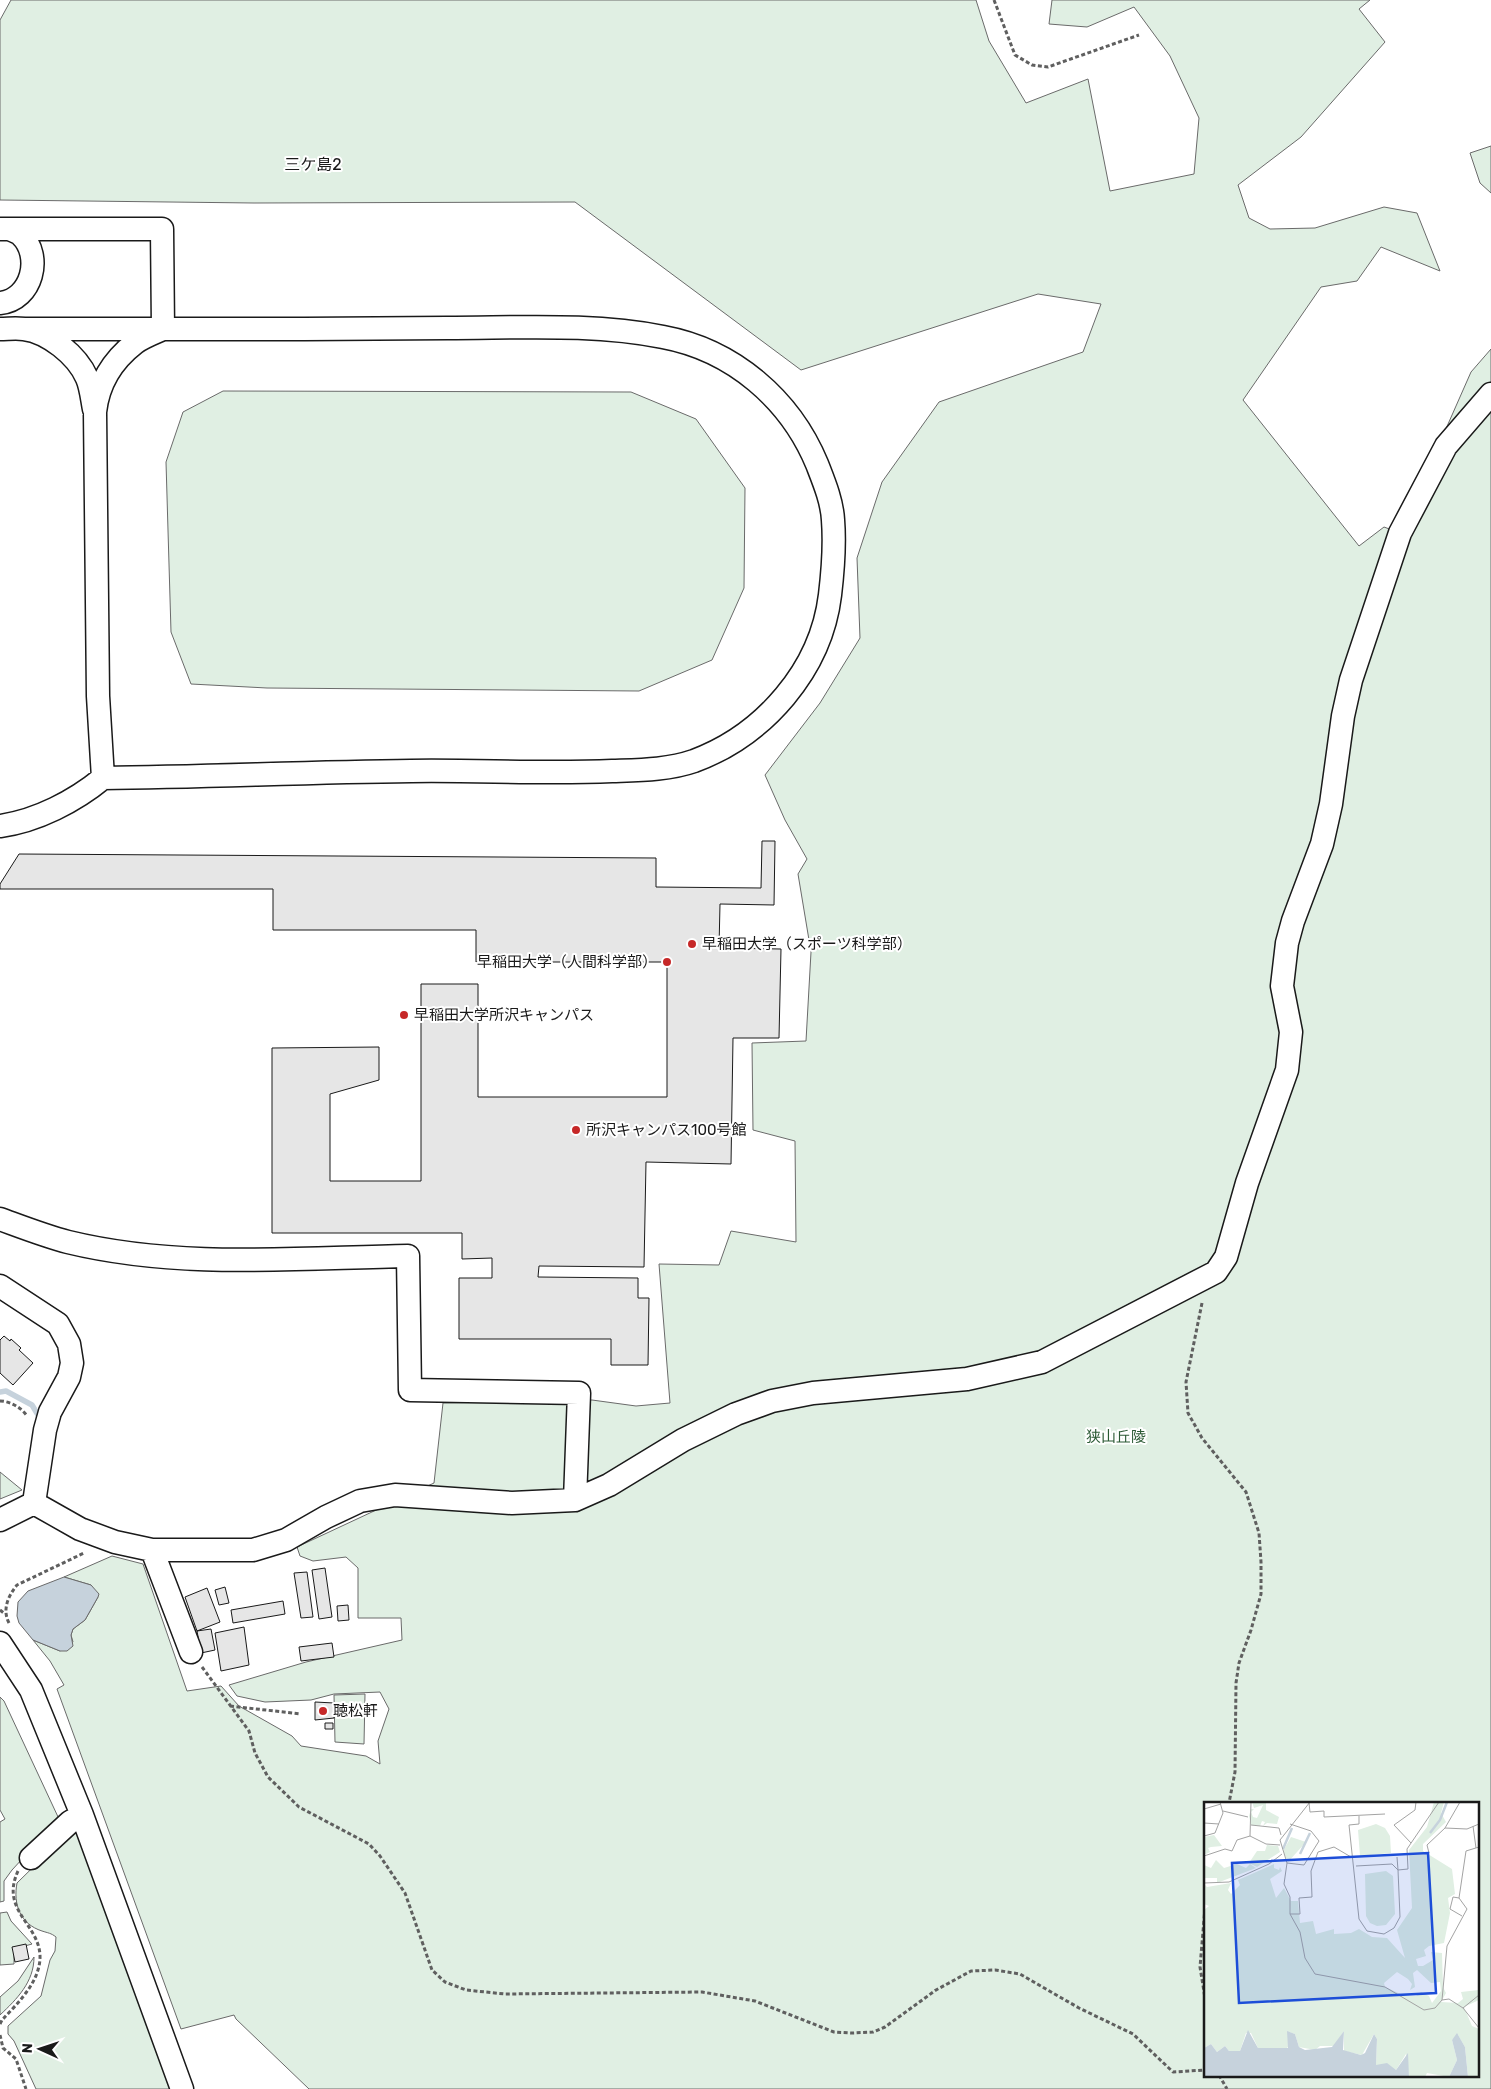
<svg xmlns="http://www.w3.org/2000/svg" width="1491" height="2089" viewBox="0 0 1491 2089" font-family="Rubik,'Noto Sans JP',sans-serif">
  <style>
    .green { fill: #e0efe3; stroke: #6a6a6a; fill-rule: evenodd }
    .water { fill: #c6d2dc; stroke: #6a6a6a }
    .lines { fill: none; stroke-linecap: round; stroke-linejoin: round }
    .stream { stroke: #c6d2dc; stroke-width: 5.5 }
    .building { fill: #e6e6e6; stroke: #1a1a1a }
    .minor-casing { stroke: #1a1a1a; stroke-width: 25 }
    .path { stroke: #5f5f5f; stroke-width: 3; stroke-dasharray: 4 2.5; stroke-linecap: butt }
    .minor { stroke: #fff; stroke-width: 22 }
    .poi-dot { fill: #c62828; stroke: #fff; stroke-width: 2 }
    .labels { text-anchor: middle; dominant-baseline: central; stroke-width: 4; stroke-linejoin: round; paint-order: stroke }
    .poi-label { font-size: 15px; fill: #1a1a1a; stroke: #fff; text-anchor: start }
    .park-label { font-size: 15px; fill: #2b5a34; stroke: #fff }
    .neighbourhood-label { font-size: 16px; fill: #1a1a1a; stroke: #fff }
    .inset-river { fill: none; stroke: #c6d2dc; stroke-width: 2.5 }
    .inset-road { fill: none; stroke: #a3a3a3; stroke-width: 1 }
    .view { fill: #1d4ed8; fill-opacity: 0.15; stroke: #1d4ed8; stroke-width: 2.5 }
    .inset-edge { fill: none; stroke: #1a1a1a; stroke-width: 2.5 }
  </style>
  <rect width="100%" height="100%" fill="#fff"/>
  <path class="green" d="M 11,0 L 976,0 L 989,41 L 1026,103 L 1088,79 L 1110,191 L 1194,174 L 1199,118 L 1170,56 L 1134,7 L 1087,27 L 1049,24 L 1052,0 L 1370,0 L 1359,9 L 1385,42 L 1301,137 L 1238,185 L 1249,218 L 1270,229 L 1315,228 L 1384,207 L 1417,213 L 1440,271 L 1381,247 L 1357,281 L 1321,287 L 1243,400 L 1359,546 L 1384,527 L 1400,533 L 1471,372 L 1491,349 L 1491,2089 L 309,2089 L 236,2019 L 234,2015 L 181,2029 L 57,1689 L 64,1685 L 50,1661 L 33,1640 L 60,1651 L 73,1642 L 71,1635 L 73,1629 L 85,1620 L 98,1597 L 91,1585 L 64,1577 L 112,1556 L 143,1564 L 187,1691 L 221,1686 L 239,1706 L 292,1736 L 301,1746 L 366,1756 L 380,1764 L 378,1741 L 389,1709 L 380,1692 L 334,1694 L 311,1700 L 265,1702 L 237,1696 L 229,1685 L 306,1662 L 402,1640 L 401,1618 L 358,1618 L 358,1568 L 346,1557 L 313,1561 L 300,1556 L 297,1547 L 434,1483 L 443,1403 L 592,1400 L 636,1406 L 670,1403 L 659,1264 L 719,1265 L 731,1231 L 796,1242 L 795,1141 L 753,1130 L 752,1043 L 806,1041 L 811,952 L 798,874 L 807,859 L 785,820 L 765,775 L 820,703 L 860,638 L 857,558 L 882,482 L 939,402 L 1083,352 L 1101,304 L 1038,294 L 801,370 L 575,202 L 254,203 L 0,200 L 0,20 ZM 1205,1803 L 1477,1803 L 1477,2075 L 1205,2075 Z
    M 1491,146 L 1491,193 L 1480,183 L 1470,153 Z
    M 223,391 L 631,392 L 696,419 L 745,488 L 744,588 L 712,660 L 639,691 L 267,688 L 191,684 L 171,632 L 166,462 L 183,412 Z
    M 0,1472 L 22,1490 L 0,1499 Z
    M 365,1694 L 364,1744 L 335,1742 L 334,1695 Z
    M 0,1697 L 4,1701 L 59,1819 L 12,1870 L 4,1881 L 4,1901 L 0,1902 L 0,1822 L 5,1819 L 0,1810 Z
    M 70,1831 L 77,1833 L 170,2089 L 36,2089 L 14,2041 L 8,2034 L 8,2026 L 41,1996 L 50,1960 L 55,1951 L 56,1937 C 51,1933 48,1933 42,1931 C 20,1924 13,1904 17,1883 Z
    M 7,1912 L 11,1921 L 32,1944 L 14,1949 L 14,1964 L 0,1965 L 0,1913 Z
    M 34,1957 C 34,1982 17,1999 0,2015 L 0,1997 L 18,1981 Z"/>
  <path class="water" d="M 64,1577 L 91,1585 L 99,1594 L 98,1597 L 85,1620 L 73,1629 L 71,1635 L 73,1646 L 67,1651 L 60,1651 L 33,1640 L 19,1623 L 17,1616 L 18,1602 L 28,1591 Z"/>
  <g class="lines">
    <path class="stream" d="M 0,1392 L 6,1391 L 32,1405 L 38,1415"/>
  </g>
  <path class="building" d="M 762,841 L 775,841 L 774,905 L 720,904 L 719,948 L 781,949 L 779,1038 L 733,1038 L 731,1164 L 646,1162 L 644,1267 L 539,1266 L 538,1277 L 638,1278 L 638,1298 L 649,1298 L 648,1365 L 611,1365 L 611,1339 L 459,1339 L 459,1278 L 492,1278 L 492,1258 L 462,1259 L 462,1233 L 272,1233 L 272,1048 L 379,1047 L 379,1080 L 330,1094 L 330,1181 L 421,1181 L 421,984 L 478,984 L 478,1097 L 667,1097 L 667,962 L 476,962 L 476,930 L 273,930 L 273,889 L 0,889 L 0,884 L 19,854 L 656,858 L 656,887 L 761,888 Z
    M 4,1336 L 10,1341 L 11,1339 L 21,1348 L 19,1350 L 33,1363 L 13,1385 L 0,1373 L 0,1340 Z
    M 325,1568 L 332,1617 L 319,1619 L 312,1570 Z
    M 307,1572 L 313,1617 L 301,1618 L 294,1573 Z
    M 225,1587 L 229,1603 L 219,1605 L 215,1590 Z
    M 207,1588 L 220,1622 L 197,1631 L 185,1597 Z
    M 283,1601 L 285,1614 L 233,1623 L 231,1610 Z
    M 348,1605 L 349,1620 L 338,1621 L 337,1606 Z
    M 244,1627 L 249,1665 L 221,1671 L 215,1633 Z
    M 211,1629 L 215,1650 L 201,1653 L 197,1631 Z
    M 332,1643 L 334,1657 L 301,1661 L 299,1647 Z
    M 315,1702 L 334,1703 L 334,1718 L 315,1720 Z
    M 325,1723 L 333,1723 L 333,1729 L 325,1729 Z
    M 26,1944 L 29,1959 L 15,1962 L 12,1947 Z"/>
  <g class="lines">
    <g class="minor-casing">
      <path id="minor" d="M 0,229 L 162,229 L 163,329 C 258,329 352,329 447,328 C 519,328 593,323 663,337 C 733,350 790,399 817,464 C 824,482 832,501 833,520 C 835,545 833,570 830,595 C 821,670 764,735 694,761 C 668,770 639,770 612,771 C 545,774 478,770 411,771 C 308,772 206,777 103,778 C 75,801 37,821 0,826
        M 0,303 C 32,300 43,256 21,235 C 18,232 13,231 10,229
        M 0,329 C 8,329 16,328 24,329 C 48,332 77,355 87,378 C 91,387 92,399 94,409
        M 24,329 L 163,329 C 154,333 143,337 135,343 C 113,360 98,384 95,412 L 98,696 L 103,778
        M 0,1219 C 22,1227 45,1236 68,1242 C 179,1269 295,1258 408,1256 L 410,1390 L 579,1393 L 575,1500
        M 0,1286 L 58,1324 L 69,1344 L 72,1363 L 69,1377 L 50,1412 L 45,1430 L 34,1503
        M 34,1503 L 80,1529 L 115,1542 L 152,1550 L 253,1550 L 286,1540 L 326,1517 L 360,1501 L 395,1495 L 512,1503 L 575,1500 L 609,1485 L 683,1440 L 736,1414 L 772,1401 L 813,1393 L 967,1379 L 1042,1362 L 1216,1272 L 1226,1257 L 1247,1183 L 1287,1070 L 1291,1032 L 1282,986 L 1287,943 L 1293,921 L 1322,844 L 1331,804 L 1343,716 L 1351,680 L 1400,533 L 1446,446 L 1491,394
        M 0,1520 L 34,1503
        M 152,1550 L 191,1652
        M 0,1643 L 31,1690 L 82,1815 L 182,2089
        M 31,1858 L 70,1822 L 82,1815"/>
    </g>
    <path class="path" d="M 994,0 L 1015,55 L 1032,65 L 1048,67 L 1139,35
      M 1202,1303 L 1186,1382 L 1188,1413 L 1202,1438 L 1246,1492 L 1259,1533 L 1261,1562 L 1261,1594 L 1251,1630 L 1239,1663 L 1236,1683 L 1235,1772 L 1229,1803
      M 0,1401 C 10,1401 22,1408 27,1416
      M 0,1610 L 5,1614
      M 9,1623 C 2,1610 8,1596 17,1585 L 84,1553
      M 202,1667 L 249,1731 L 255,1753 L 268,1777 L 299,1807 L 369,1844 L 380,1856 L 405,1893 L 432,1970 L 445,1982 L 466,1990 L 505,1994 L 702,1992 L 755,2001 L 834,2032 L 852,2033 L 873,2032 L 885,2027 L 936,1990 L 971,1971 L 995,1970 L 1020,1974 L 1079,2008 L 1133,2034 L 1173,2072 L 1205,2070
      M 230,1706 L 301,1714
      M 1205,1908 L 1200,1967 L 1205,1998
      M 0,2024 L 2,2020 C 18,2003 41,1981 40,1955 C 38,1923 0,1910 18,1871
      M 0,2035 L 3,2048 L 16,2059 L 26,2089
      M 1219,2075 L 1227,2089"/>
    <use href="#minor" class="minor"/>
  </g>
  <g class="poi-dot">
    <circle cx="692" cy="944" r="5"/>
    <circle cx="667" cy="962" r="5"/>
    <circle cx="404" cy="1015" r="5"/>
    <circle cx="576" cy="1130" r="5"/>
    <circle cx="323" cy="1711" r="5"/>
  </g>
  <g class="labels">
    <g class="poi-label">
      <text x="702" y="944">早稲田大学（スポーツ科学部）</text>
      <text x="657" y="962" text-anchor="end">早稲田大学（人間科学部）</text>
      <text x="414" y="1015">早稲田大学所沢キャンパス</text>
      <text x="586" y="1130">所沢キャンパス100号館</text>
      <text x="333" y="1711">聴松軒</text>
    </g>
    <g class="park-label">
      <text x="1116" y="1437">狭山丘陵</text>
    </g>
    <g class="neighbourhood-label">
      <text x="313" y="164">三ケ島2</text>
    </g>
  </g>
  <g transform="translate(1204 1802)">
    <rect width="275" height="275" fill="#fff"/>
    <path d="M 48,0 L 62,0 L 62,8 L 75,15 L 73,22 L 63,21 L 59,24 L 61,20 L 58,19 L 56,24 L 47,23 L 45,14 L 47,7 L 50,7 L 47,10 L 49,15 L 53,16 L 59,3 L 50,6 ZM 230,0 L 240,0 L 237,11 L 242,20 L 219,42 L 219,49 L 248,67 L 251,92 L 244,96 L 246,111 L 240,141 L 225,144 L 220,148 L 222,154 L 212,157 L 214,164 L 219,164 L 229,158 L 227,150 L 238,151 L 239,185 L 242,191 L 237,200 L 254,201 L 259,197 L 257,190 L 275,188 L 275,198 L 260,205 L 268,224 L 275,227 L 275,275 L 264,275 L 261,245 L 254,233 L 248,238 L 253,258 L 245,275 L 223,271 L 221,275 L 205,275 L 202,252 L 192,268 L 172,263 L 173,237 L 170,232 L 158,253 L 140,249 L 140,229 L 130,244 L 116,244 L 111,248 L 95,245 L 91,232 L 85,230 L 86,243 L 82,247 L 54,246 L 47,231 L 42,231 L 36,249 L 25,249 L 21,244 L 13,250 L 7,242 L 0,246 L 0,108 L 5,104 L 0,102 L 0,82 L 3,85 L 27,81 L 24,88 L 27,92 L 36,83 L 34,78 L 70,62 L 70,66 L 75,68 L 76,65 L 78,69 L 66,77 L 72,96 L 80,86 L 87,99 L 94,99 L 96,121 L 109,119 L 112,132 L 130,127 L 130,132 L 147,131 L 155,127 L 168,135 L 183,136 L 201,156 L 193,128 L 208,106 L 205,48 L 223,25 ZM 213,168 L 227,181 L 236,180 L 237,189 L 228,201 L 225,194 L 217,190 L 212,194 L 201,194 L 181,185 L 180,181 L 193,170 L 204,177 L 208,182 L 206,188 L 211,185 L 209,171 ZM 172,22 L 181,26 L 186,34 L 187,51 L 156,54 L 154,28 ZM 10,33 L 18,44 L 7,45 L 4,46 L 6,50 L 0,53 L 0,35 ZM 87,35 L 102,40 L 84,60 L 79,49 ZM 63,43 L 74,44 L 76,50 L 53,65 L 45,61 L 53,49 L 61,49 ZM 12,58 L 20,66 L 33,62 L 42,66 L 46,62 L 52,66 L 13,81 L 13,76 L 0,76 L 0,63 L 7,66 ZM 182,69 L 189,74 L 191,112 L 182,123 L 173,124 L 166,121 L 162,114 L 161,72 Z" fill="#e0efe3" fill-rule="evenodd"/>
    <path d="M 44,228 L 54,246 L 84,246 L 83,229 L 91,232 L 95,245 L 101,248 L 128,245 L 140,229 L 139,248 L 157,253 L 161,251 L 170,232 L 173,237 L 172,263 L 183,261 L 192,268 L 204,251 L 205,275 L 0,275 L 0,246 L 7,242 L 13,250 L 21,244 L 25,249 L 36,249 ZM 253,231 L 261,245 L 264,275 L 245,275 L 253,258 L 248,238 Z" fill="#c6d2dc"/>
    <path class="inset-river" d="M 226,31 L 236,18 L 243,0M 79,47 L 88,26M 96,52 L 106,31"/>
    <path class="inset-road" d="M 105,1 L 106,10 L 120,9 L 120,15 L 181,12M 0,7 L 17,2M 19,9 L 44,15M 155,14 L 155,22 L 145,23 L 155,117 L 163,129 L 180,132 L 190,126 L 196,115 L 194,68 L 204,67 L 203,47 L 235,0M 0,21 L 15,22M 47,23 L 75,26 L 77,33M 269,24 L 272,46M 241,26 L 263,27 L 275,22M 0,34 L 11,31 L 19,11 L 16,0M 46,34 L 47,0M 207,41 L 190,23 L 211,8 L 212,0M 225,51 L 223,43 L 241,26 L 256,0M 0,54 L 21,47 L 28,49 L 33,38 L 46,34 L 62,42 L 76,43M 83,61 L 80,82 L 86,95 L 86,112 L 96,130 L 101,156 L 111,172 L 181,185 L 220,208 L 231,206 L 238,198 L 243,144 L 263,107 L 255,96 L 249,95 L 246,107 L 258,114M 83,61 L 100,63 L 115,39 L 107,29 L 86,22M 83,61 L 76,38 L 106,0M 152,64 L 188,62 L 194,68 L 193,55M 0,81 L 25,80 L 65,62 L 78,52M 255,96 L 262,49 L 275,45M 86,112 L 96,112 L 95,96 L 108,95 L 107,69 L 114,50 L 130,45 L 147,55M 238,198 L 245,197 L 259,206 L 275,226M 259,206 L 275,193"/>
    <path class="view" d="M 224,51 L 232,191 L 35,201 L 28,61 Z"/>
    <rect width="275" height="275" class="inset-edge"/>
  </g>
  <g transform="translate(40 2049) rotate(273)" stroke="#ffffff" stroke-width="4" paint-order="stroke">
  <path d="M0-4L9 19L0 12L-9 19Z" fill="#1a1a1a"/>
  <text y="-8" font-size="14" font-weight="bold" text-anchor="middle" fill="#1a1a1a">N</text>
  </g>
</svg>
